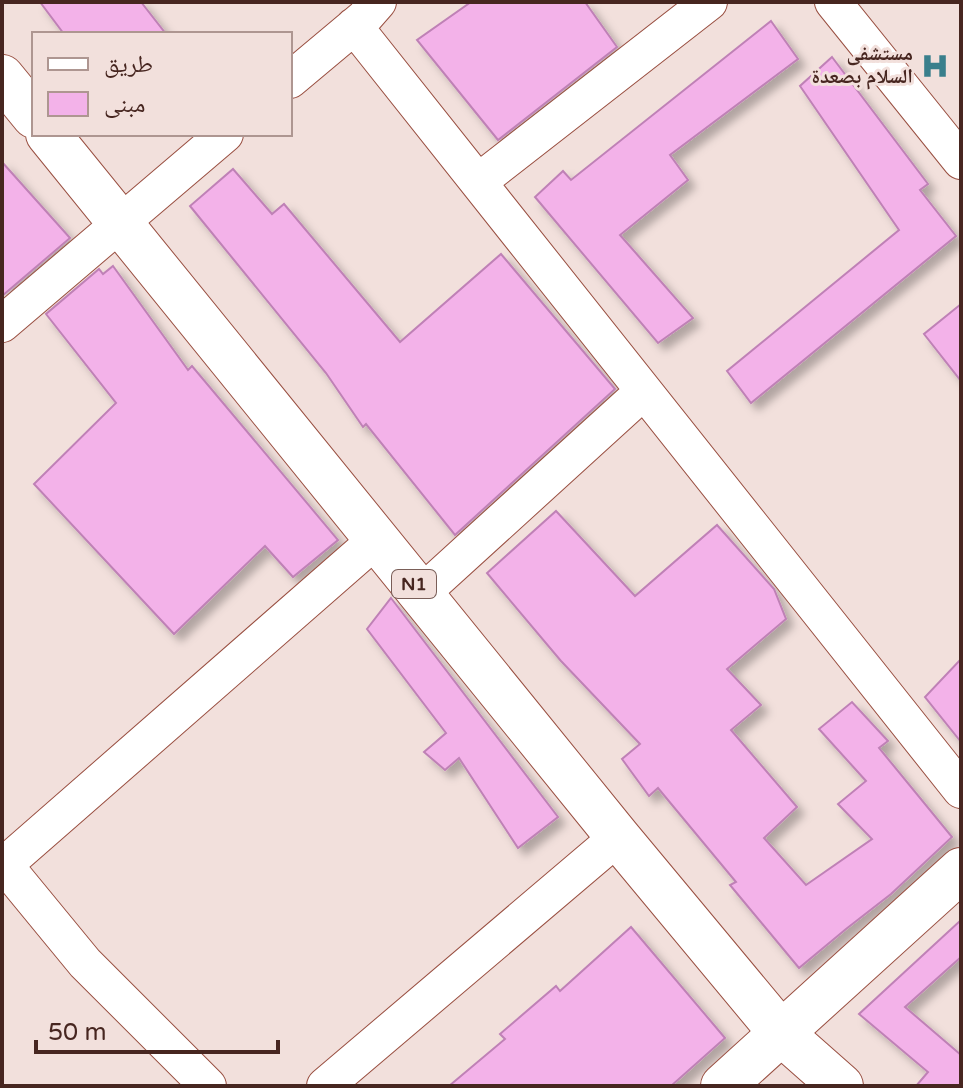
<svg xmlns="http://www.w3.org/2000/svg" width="963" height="1088" viewBox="0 0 963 1088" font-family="'Varela Round','Noto Naskh Arabic',sans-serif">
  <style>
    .building { fill: #f3b2e9; stroke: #bf81b6; stroke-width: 2; filter: url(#shadow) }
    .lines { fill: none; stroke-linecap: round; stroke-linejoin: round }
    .street-casing { stroke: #994f41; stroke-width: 38 }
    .secondary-casing { stroke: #994f41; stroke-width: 46 }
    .highway-casing { stroke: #994f41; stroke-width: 46 }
    .street { stroke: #fff; stroke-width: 36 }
    .secondary { stroke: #fff; stroke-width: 44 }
    .highway { stroke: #fff; stroke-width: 44 }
    .labels { text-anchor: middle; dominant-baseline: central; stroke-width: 6; stroke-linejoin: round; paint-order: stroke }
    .shield { fill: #f2e0dc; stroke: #7a5e58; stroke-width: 2 }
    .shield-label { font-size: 18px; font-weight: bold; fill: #472620 }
    .poi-label { font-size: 20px; font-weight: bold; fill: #472620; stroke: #f2e0dc; text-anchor: end }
  </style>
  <defs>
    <filter id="shadow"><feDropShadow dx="7" dy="7" stdDeviation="4" flood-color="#0004"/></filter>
  </defs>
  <rect width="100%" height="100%" fill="#f2e0dc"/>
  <path class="building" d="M 40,2 L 141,2 L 166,34 L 64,34 Z
    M 471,2 L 585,2 L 617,47 L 498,140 L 417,40 Z
    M 771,21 L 798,59 L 670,155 L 688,180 L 620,235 L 693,318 L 658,343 L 535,197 L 563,171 L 571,180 Z
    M 832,57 L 928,184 L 920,190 L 956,236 L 751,403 L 727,371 L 899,230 L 800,86 Z
    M 2,162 L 70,238 L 2,296 Z
    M 233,169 L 272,214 L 284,204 L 400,342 L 501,254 L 615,389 L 455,535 L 366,424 L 363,427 L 326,373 L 190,206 Z
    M 113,266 L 188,370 L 192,366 L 338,540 L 293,577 L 265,546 L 174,634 L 34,484 L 116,403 L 46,314 L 99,269 L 103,274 Z
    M 961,304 L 961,381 L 924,334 Z
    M 556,511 L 635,596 L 717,525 L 774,589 L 786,619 L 727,669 L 761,705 L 731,730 L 797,807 L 764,838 L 806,885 L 872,839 L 838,804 L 866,781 L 819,729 L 852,702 L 888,741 L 879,748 L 952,837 L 891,894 L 846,929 L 799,968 L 730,885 L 736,882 L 658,788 L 649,796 L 622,759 L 640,744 L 561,661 L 487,573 Z
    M 391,598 L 558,817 L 518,848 L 459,758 L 445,770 L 424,752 L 446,733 L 367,629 Z
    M 961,659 L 961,742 L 925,697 Z
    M 961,920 L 961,957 L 905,1007 L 961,1055 L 961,1086 L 916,1086 L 928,1072 L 859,1014 Z
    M 631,927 L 725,1038 L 671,1086 L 449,1086 L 505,1039 L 500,1034 L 556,986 L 560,991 Z"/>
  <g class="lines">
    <g class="street-casing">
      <path id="street" d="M 833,2 L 961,161
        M 354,26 L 961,790
        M 290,80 L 364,18 L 378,2
        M 478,182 L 709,2
        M 2,324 L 225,134
        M 421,594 L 644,391
        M 2,862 L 85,963 L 208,1086
        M 2,867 L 377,539
        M 325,1086 L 618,837"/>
    </g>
    <g class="secondary-casing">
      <path id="secondary" d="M 723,1086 L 961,870"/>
    </g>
    <g class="highway-casing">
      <path id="highway" d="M 2,77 L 34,116
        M 48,134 L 618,837 L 781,1033 L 841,1086"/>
    </g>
    <use href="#street" class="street"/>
    <use href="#secondary" class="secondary"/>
    <use href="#highway" class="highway"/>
  </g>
  <defs>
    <g id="hospital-bare" transform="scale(2.16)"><path d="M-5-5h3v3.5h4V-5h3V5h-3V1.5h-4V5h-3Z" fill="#3a7f8c" stroke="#f2e0dc" stroke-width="2.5" paint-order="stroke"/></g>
  </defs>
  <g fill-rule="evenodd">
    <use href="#hospital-bare" x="935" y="66"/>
  </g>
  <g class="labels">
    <rect class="shield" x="392" y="570" width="44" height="28" rx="6"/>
    <g class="shield-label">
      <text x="414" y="584">N1</text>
    </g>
    <g class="poi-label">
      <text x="913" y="54">مستشفى<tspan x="913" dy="23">السلام بصعدة</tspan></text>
    </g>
  </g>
  <rect width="963" height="1088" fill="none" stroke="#472620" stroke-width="8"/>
  <rect x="32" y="32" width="260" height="104" fill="#f2e0dc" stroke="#ae9691" stroke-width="2"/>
  <rect x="48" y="58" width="40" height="12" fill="#ffffff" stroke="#ae9691" stroke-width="2"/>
  <text x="104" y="72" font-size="24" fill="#472620">طريق</text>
  <rect x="48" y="92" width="40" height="24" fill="#f3b2e9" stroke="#ae9691" stroke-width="2"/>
  <text x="104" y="112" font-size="24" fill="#472620">مبنى</text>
  <path d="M36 1040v12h242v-12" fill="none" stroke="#472620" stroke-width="4"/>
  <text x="48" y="1040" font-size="24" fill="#472620" stroke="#f2e0dc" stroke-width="6" paint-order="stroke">50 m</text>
</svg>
